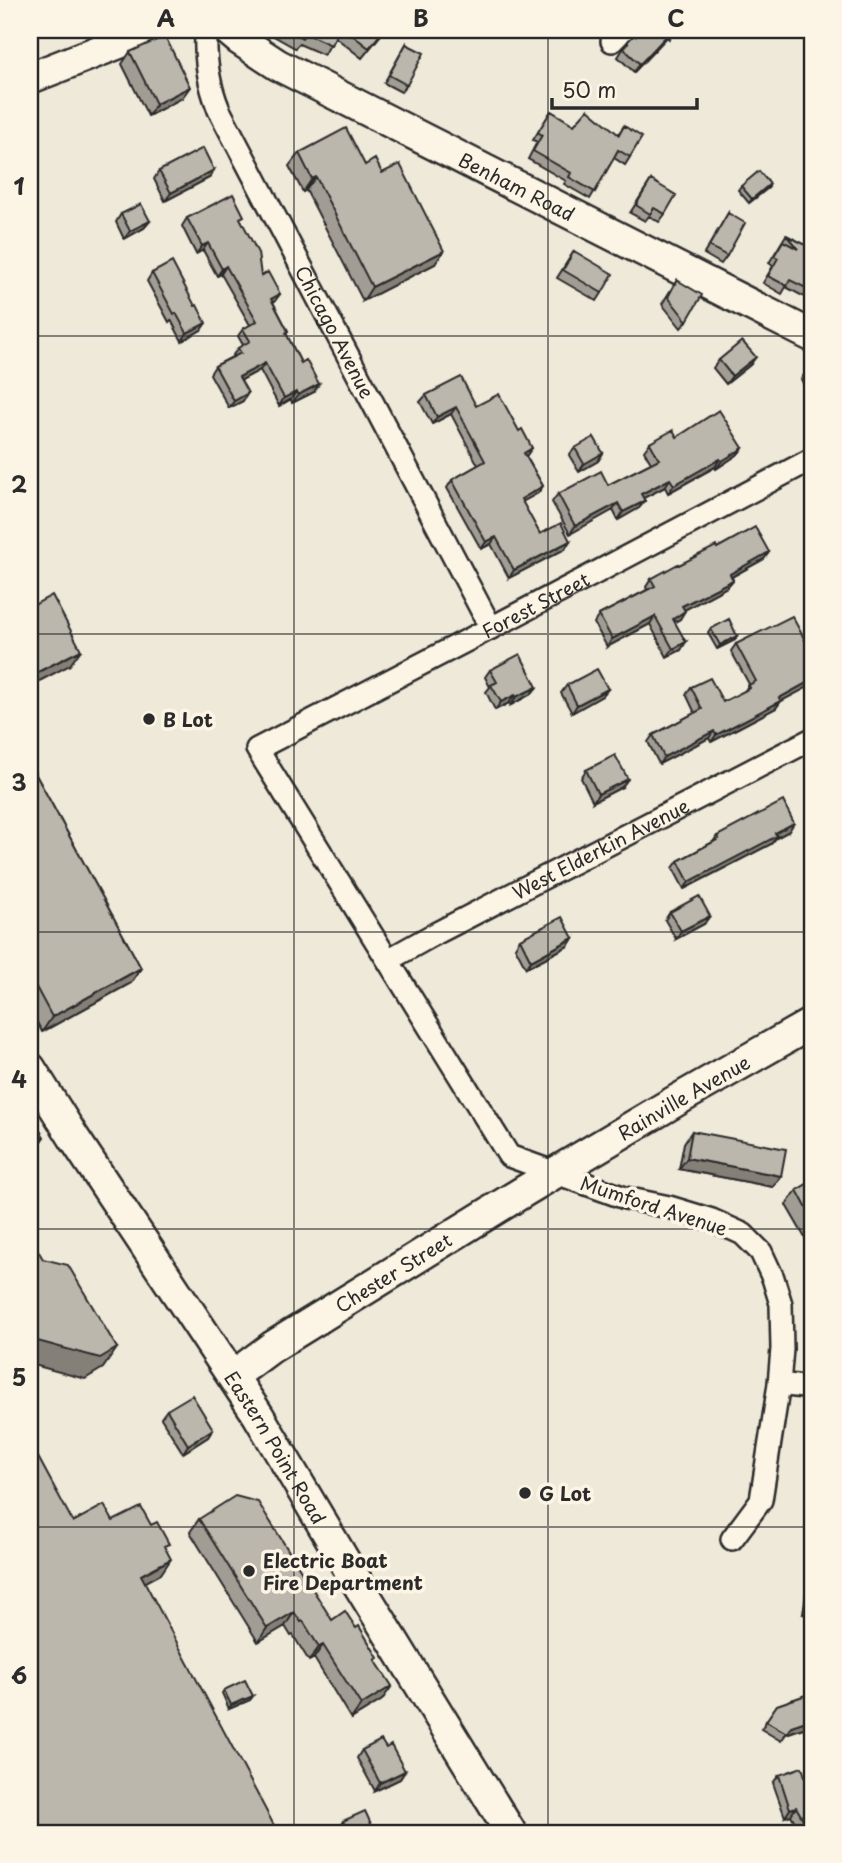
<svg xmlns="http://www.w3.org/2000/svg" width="842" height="1863" viewBox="0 0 842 1863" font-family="'Playpen Sans',sans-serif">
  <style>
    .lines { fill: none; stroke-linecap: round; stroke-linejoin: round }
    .street-casing { stroke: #2b2b2b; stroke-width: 26 }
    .secondary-casing { stroke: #2b2b2b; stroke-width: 35 }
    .street { stroke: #fcf5e5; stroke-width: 21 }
    .secondary { stroke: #fcf5e5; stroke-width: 30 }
    .wall { fill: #a29d94; stroke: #2b2b2b; stroke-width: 2 }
    .shaded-wall { fill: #848078; stroke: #2b2b2b; stroke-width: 2 }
    .building { fill: #bcb7ac; stroke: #2b2b2b; stroke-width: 2 }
    .grid { fill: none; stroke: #2b2b2b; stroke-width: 2; stroke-opacity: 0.55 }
    .poi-dot { fill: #2b2b2b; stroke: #fcf5e5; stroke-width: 2.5 }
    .labels { text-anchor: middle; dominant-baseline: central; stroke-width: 7; stroke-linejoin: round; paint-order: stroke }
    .street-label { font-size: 19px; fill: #2b2b2b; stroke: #fcf5e5 }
    .poi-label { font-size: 19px; font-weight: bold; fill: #2b2b2b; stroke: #fcf5e5; text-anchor: start }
    .neatline { fill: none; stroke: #2b2b2b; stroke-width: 2.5 }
    .grid-label { font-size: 23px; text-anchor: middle; font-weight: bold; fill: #2b2b2b }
  </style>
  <rect width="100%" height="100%" fill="#efe9da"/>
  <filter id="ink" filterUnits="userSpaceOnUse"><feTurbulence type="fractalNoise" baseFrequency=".0143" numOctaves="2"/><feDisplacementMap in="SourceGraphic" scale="14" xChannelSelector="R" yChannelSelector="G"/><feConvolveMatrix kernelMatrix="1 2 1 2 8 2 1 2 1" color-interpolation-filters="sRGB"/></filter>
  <g filter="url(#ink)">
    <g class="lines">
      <g class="street-casing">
        <g id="street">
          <path id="s1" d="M 206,30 C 205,59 208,83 219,110 L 491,628"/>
          <path d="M 612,41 L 623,30"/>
          <path id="s2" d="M 388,960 L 431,936 L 812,739"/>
          <path d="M 779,1384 L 812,1388"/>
          <path id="s3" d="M 732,1539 L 761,1500 L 779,1384 L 782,1349 L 781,1304 L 773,1278 L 761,1252 L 743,1234 L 712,1220 L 669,1207 L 625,1198 L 509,1156 L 257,749 L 491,628 L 812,459"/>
        </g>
      </g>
      <g class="secondary-casing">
        <g id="secondary">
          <path id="s4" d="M 228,30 L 240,40 L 278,65 L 812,336"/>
          <path d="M 30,78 L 152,30"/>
          <path id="s5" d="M 30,1068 L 74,1138 L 258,1415 L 349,1569 L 511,1833"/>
          <path id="s6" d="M 233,1376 L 272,1347 L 526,1190 L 679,1099 L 812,1023"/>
        </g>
      </g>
      <use href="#street" class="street"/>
      <use href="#secondary" class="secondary"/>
    </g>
    <path class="wall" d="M 263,30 L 385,30 L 362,58 L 335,37 L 324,55 L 299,44 L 295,48 Z
      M 642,30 L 677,30 L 669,39 L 667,37 L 634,72 L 618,57 L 628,41 L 636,36 Z
      M 406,44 L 407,85 L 401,92 L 384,83 Z
      M 130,52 L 182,98 L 148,116 L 122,64 Z
      M 551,111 L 574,125 L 618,134 L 624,126 L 630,157 L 625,165 L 614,158 L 590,199 L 564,184 L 566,181 L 528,159 L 537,142 L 533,140 Z
      M 299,153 L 365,165 L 435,264 L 363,301 L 306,190 L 303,192 L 289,166 Z
      M 159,171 L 209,178 L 165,201 L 154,179 Z
      M 651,180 L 665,214 L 659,222 L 649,216 L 645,221 L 630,213 Z
      M 741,186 L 768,188 L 749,203 L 738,190 Z
      M 728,213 L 727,256 L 721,264 L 704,254 Z
      M 121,214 L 150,221 L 144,228 L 124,239 L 116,222 Z
      M 187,218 L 241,220 L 261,276 L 280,294 L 273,302 L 288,331 L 286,334 L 301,363 L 319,384 L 314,392 L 292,403 L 291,399 L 279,406 L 260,370 L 241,380 L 243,401 L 229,408 L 210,374 L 215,366 L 234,356 L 233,355 L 238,348 L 243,345 L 238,336 L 243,329 L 250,325 L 221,274 L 217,276 L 203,250 L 196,254 L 182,226 Z
      M 786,235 L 812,248 L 812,301 L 786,287 L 782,294 L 763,283 L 773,266 L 769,263 Z
      M 574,251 L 602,293 L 597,301 L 557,278 Z
      M 152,273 L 201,330 L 182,341 L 171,320 L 169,322 L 147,281 Z
      M 677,280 L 687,321 L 681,328 L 662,304 Z
      M 719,360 L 750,365 L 726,384 L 713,368 Z
      M 812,368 L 812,402 L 801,379 L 806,372 Z
      M 426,395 L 476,406 L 519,431 L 532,448 L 526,456 L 543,486 L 538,493 L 522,502 L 540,534 L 565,549 L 509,578 L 491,544 L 481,549 L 447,488 L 452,480 L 478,465 L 451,414 L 432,424 L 420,402 Z
      M 677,437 L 743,448 L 737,455 L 716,469 L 715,467 L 668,493 L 665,487 L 643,498 L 645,501 L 639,508 L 618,520 L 613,510 L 570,534 L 552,502 L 558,494 L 608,485 L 651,463 L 644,451 L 650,443 Z
      M 575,448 L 603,453 L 598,461 L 579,472 L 569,455 Z
      M 717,548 L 769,552 L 764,559 L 732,577 L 733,580 L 727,587 L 684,610 L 680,619 L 675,622 L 681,650 L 667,657 L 650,624 L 607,647 L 594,623 L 599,615 L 647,590 L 646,587 L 651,579 L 679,565 Z
      M 711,629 L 737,636 L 735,640 L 717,649 L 708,633 Z
      M 736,644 L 781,701 L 776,708 L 738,728 L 711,742 L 709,738 L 659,764 L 648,742 L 653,735 L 695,713 L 686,694 L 691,687 L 723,702 L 744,692 L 749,684 L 731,651 Z
      M 490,670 L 537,687 L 531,694 L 511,705 L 509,703 L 495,710 L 486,692 L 490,687 L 485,677 Z
      M 567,685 L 608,689 L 602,696 L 572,713 L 561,693 Z
      M 30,764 L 141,968 L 131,983 L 42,1032 L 30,1009 Z
      M 586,770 L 622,787 L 593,802 L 581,778 Z
      M 789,831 L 776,838 L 771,844 L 684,889 L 673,868 L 678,861 L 713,842 L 717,836 Z
      M 670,912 L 704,924 L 676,939 L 665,920 Z
      M 573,938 L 568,946 L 526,968 L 515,947 L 520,939 Z
      M 692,1131 L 773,1187 L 679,1169 L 684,1143 Z
      M 812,1181 L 812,1247 L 811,1248 L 786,1205 L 797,1190 Z
      M 167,1410 L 213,1429 L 208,1437 L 183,1453 L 161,1418 Z
      M 199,1519 L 332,1620 L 376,1661 L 382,1700 L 351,1719 L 314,1658 L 309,1661 L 293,1635 L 291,1636 L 285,1626 L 258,1642 L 190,1532 Z
      M 812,1561 L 812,1616 L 803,1614 L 810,1564 Z
      M 224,1690 L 253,1696 L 250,1700 L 229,1709 L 222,1693 Z
      M 812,1693 L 812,1725 L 786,1734 L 781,1741 L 761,1729 L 777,1705 Z
      M 386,1748 L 405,1771 L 400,1779 L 375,1791 L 357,1758 L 362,1750 Z
      M 779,1775 L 812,1833 L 801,1833 L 791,1815 L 785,1817 L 773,1783 Z
      M 343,1821 L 369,1829 L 361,1833 L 345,1833 L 341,1825 Z"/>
    <path class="shaded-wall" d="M 672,30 L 667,37 L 634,72 L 640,64 Z
      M 190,87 L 182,98 L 148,116 L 156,104 Z
      M 214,170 L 209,178 L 165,201 L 171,193 Z
      M 316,177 L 306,190 L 303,192 L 312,179 Z
      M 770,184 L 768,188 L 749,203 L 752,199 Z
      M 150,221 L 144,228 L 124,239 L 130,231 Z
      M 208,243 L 203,250 L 196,254 L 202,246 Z
      M 444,251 L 435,264 L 363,301 L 372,287 Z
      M 226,266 L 221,274 L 217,276 L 222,269 Z
      M 280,294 L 275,301 L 266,306 L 271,299 Z
      M 206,323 L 201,330 L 182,341 L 187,333 Z
      M 756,357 L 750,365 L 726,384 L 732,376 Z
      M 265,363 L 260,370 L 234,384 L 239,377 Z
      M 319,384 L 314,392 L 292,403 L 298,395 Z
      M 296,392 L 291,399 L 279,406 L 284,398 Z
      M 248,393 L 243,401 L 229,408 L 234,401 Z
      M 456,407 L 451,414 L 432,424 L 437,417 Z
      M 532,448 L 527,455 L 518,460 L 524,453 Z
      M 743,448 L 737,455 L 716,469 L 722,461 Z
      M 603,453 L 598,461 L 579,472 L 584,464 Z
      M 720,459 L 715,467 L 668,493 L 674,485 Z
      M 670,479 L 665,487 L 636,502 L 641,494 Z
      M 543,486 L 538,493 L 515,506 L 521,499 Z
      M 645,501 L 639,508 L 618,520 L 623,512 Z
      M 618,503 L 613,510 L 570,534 L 575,526 Z
      M 496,537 L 491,544 L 481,549 L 486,542 Z
      M 570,541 L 565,549 L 509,578 L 514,570 Z
      M 769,552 L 764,559 L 724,581 L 730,574 Z
      M 733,580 L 727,587 L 677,614 L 682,606 Z
      M 685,611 L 680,619 L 668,626 L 673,619 Z
      M 655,616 L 650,624 L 607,647 L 612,639 Z
      M 737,636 L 735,640 L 717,649 L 720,645 Z
      M 686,642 L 681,650 L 667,657 L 673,649 Z
      M 81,650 L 70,665 L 30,686 L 30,676 Z
      M 812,680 L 812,685 L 774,705 L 779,698 Z
      M 537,687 L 531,694 L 511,705 L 516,697 Z
      M 608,689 L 602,696 L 572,713 L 577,705 Z
      M 515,695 L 509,703 L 495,710 L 501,702 Z
      M 781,701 L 776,708 L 711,742 L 716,735 Z
      M 714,731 L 709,738 L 659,764 L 664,757 Z
      M 628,779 L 622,787 L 593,802 L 598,794 Z
      M 794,823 L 789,831 L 776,838 L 771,844 L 684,889 L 689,882 Z
      M 710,916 L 704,924 L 676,939 L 681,931 Z
      M 573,938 L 568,946 L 526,968 L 531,961 Z
      M 141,968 L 131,983 L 42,1032 L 52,1017 Z
      M 44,1137 L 30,1157 L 35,1142 Z
      M 687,1158 L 781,1176 L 773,1187 L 679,1169 Z
      M 30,1339 L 117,1348 L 103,1368 L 85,1379 L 30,1364 Z
      M 213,1429 L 208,1437 L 183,1453 L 188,1445 Z
      M 171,1559 L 161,1574 L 131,1590 L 141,1575 Z
      M 812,1601 L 812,1616 L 803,1614 Z
      M 294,1612 L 285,1626 L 258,1642 L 267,1628 Z
      M 323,1645 L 314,1658 L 309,1661 L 319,1647 Z
      M 392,1686 L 382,1700 L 351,1719 L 361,1705 Z
      M 253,1696 L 250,1700 L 229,1709 L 231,1705 Z
      M 812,1719 L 812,1725 L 785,1734 L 791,1726 Z
      M 405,1771 L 400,1779 L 375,1791 L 380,1783 Z
      M 796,1807 L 791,1815 L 785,1817 L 790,1809 Z
      M 372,1826 L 369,1829 L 361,1833 L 355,1833 Z"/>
    <path class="building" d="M 288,30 L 339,30 L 331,45 L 305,33 L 302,38 Z
      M 346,30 L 384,30 L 369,48 Z
      M 642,30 L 672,30 L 640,64 L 624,49 L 628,44 L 628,41 L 635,34 L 636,36 Z
      M 165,36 L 190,87 L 156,104 L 130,52 Z
      M 406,44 L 424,53 L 407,85 L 389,75 Z
      M 588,109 L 619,135 L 624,126 L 642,137 L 630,157 L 618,150 L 595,192 L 569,177 L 571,173 L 533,151 L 542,135 L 538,132 L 551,111 L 574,125 Z
      M 346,128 L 365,165 L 375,159 L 382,173 L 400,164 L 444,251 L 372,287 L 316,177 L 312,179 L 299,153 Z
      M 203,148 L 214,170 L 171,193 L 159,171 Z
      M 759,171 L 770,184 L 752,199 L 741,186 Z
      M 651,180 L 676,195 L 665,214 L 654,208 L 650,214 L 636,205 Z
      M 233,194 L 244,216 L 240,218 L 258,253 L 261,276 L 268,272 L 280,294 L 271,299 L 288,331 L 286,333 L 301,363 L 306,360 L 319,384 L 298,395 L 296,392 L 284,398 L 265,363 L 239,377 L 248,393 L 234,401 L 215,366 L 241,353 L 238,348 L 250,341 L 243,329 L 257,321 L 226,266 L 222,269 L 208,243 L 202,246 L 187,218 Z
      M 141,204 L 150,221 L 130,231 L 121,214 Z
      M 728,213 L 745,223 L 727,256 L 709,246 Z
      M 786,235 L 812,248 L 812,291 L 790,280 L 787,286 L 768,276 L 778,258 L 774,256 L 783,241 L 798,249 Z
      M 574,251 L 613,274 L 602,293 L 563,270 Z
      M 172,262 L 195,306 L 197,305 L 206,323 L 187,333 L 176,313 L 174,314 L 152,273 Z
      M 677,280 L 702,295 L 687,321 L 668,297 Z
      M 742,341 L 756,357 L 732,376 L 719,360 Z
      M 812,368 L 812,384 L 806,372 Z
      M 461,377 L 476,406 L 499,394 L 519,431 L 522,429 L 532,448 L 524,453 L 543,486 L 521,499 L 540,534 L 561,523 L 570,541 L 514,570 L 496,537 L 486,542 L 452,480 L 485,461 L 456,407 L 437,417 L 426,395 Z
      M 719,410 L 743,448 L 722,461 L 720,459 L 674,485 L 670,479 L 641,494 L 645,501 L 623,512 L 618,503 L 575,526 L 558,494 L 601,471 L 608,485 L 659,459 L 650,443 L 673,430 L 677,437 Z
      M 594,437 L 603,453 L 584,464 L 575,448 Z
      M 755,527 L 769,552 L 730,574 L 733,580 L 682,606 L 685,611 L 673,619 L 686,642 L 673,649 L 655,616 L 612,639 L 599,615 L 655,586 L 651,579 L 678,564 L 679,565 L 716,546 L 717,548 Z
      M 52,595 L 81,650 L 30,676 L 30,607 Z
      M 792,616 L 812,653 L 812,680 L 779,698 L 781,701 L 743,721 L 716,735 L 714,731 L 664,757 L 653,735 L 702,709 L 691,687 L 710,678 L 723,702 L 750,688 L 749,685 L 756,681 L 736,644 Z
      M 729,619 L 737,636 L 720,645 L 711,629 Z
      M 520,654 L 537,687 L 516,697 L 515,695 L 501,702 L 491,685 L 497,682 L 490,670 Z
      M 597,669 L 608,689 L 577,705 L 567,685 Z
      M 615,755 L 628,779 L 598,794 L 586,770 Z
      M 30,764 L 141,968 L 52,1017 L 30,976 Z
      M 783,801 L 794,823 L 775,833 L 777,836 L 689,882 L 678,861 L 719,839 L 717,836 Z
      M 699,896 L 710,916 L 681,931 L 670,912 Z
      M 562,917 L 573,938 L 531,961 L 520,939 Z
      M 30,1114 L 44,1137 L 35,1142 L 30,1160 Z
      M 692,1131 L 786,1149 L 781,1176 L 687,1158 Z
      M 812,1181 L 812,1218 L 797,1190 Z
      M 30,1237 L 43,1259 L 68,1265 L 117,1348 L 100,1358 L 30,1339 Z
      M 192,1395 L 213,1429 L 188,1445 L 167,1410 Z
      M 38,1457 L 73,1522 L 104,1505 L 113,1521 L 141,1507 L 151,1525 L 157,1522 L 169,1544 L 164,1546 L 171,1559 L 141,1575 L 278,1833 L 30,1833 L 30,1461 Z
      M 235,1496 L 258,1502 L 332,1620 L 345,1611 L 356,1628 L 359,1626 L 378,1658 L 375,1660 L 392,1686 L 361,1705 L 323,1645 L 319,1647 L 303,1621 L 301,1622 L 294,1612 L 267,1628 L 199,1519 Z
      M 245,1680 L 253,1696 L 231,1705 L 224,1690 Z
      M 812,1693 L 812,1719 L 791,1726 L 787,1733 L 766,1721 L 777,1705 Z
      M 381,1740 L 386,1748 L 391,1745 L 405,1771 L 380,1783 L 362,1750 Z
      M 802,1767 L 812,1798 L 812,1833 L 811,1833 L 796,1807 L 790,1809 L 779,1775 Z
      M 365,1811 L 372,1826 L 355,1833 L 349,1833 L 343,1821 Z"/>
  </g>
  <path class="grid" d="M 294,30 L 294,1833M 548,30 L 548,1833M 30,336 L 812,336M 30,634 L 812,634M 30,932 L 812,932M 30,1229 L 812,1229M 30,1527 L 812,1527"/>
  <g class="poi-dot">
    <circle cx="149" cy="719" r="7"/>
    <circle cx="525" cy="1493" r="7"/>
    <circle cx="249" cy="1571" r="7"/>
  </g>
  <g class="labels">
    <g class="street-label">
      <text stroke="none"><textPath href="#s4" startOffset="329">Benham Road</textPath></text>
      <text stroke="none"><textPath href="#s1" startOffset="332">Chicago Avenue</textPath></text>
      <text stroke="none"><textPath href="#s3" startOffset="1367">Forest Street</textPath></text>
      <text stroke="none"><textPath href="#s2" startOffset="240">West Elderkin Avenue</textPath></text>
      <text stroke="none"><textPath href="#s6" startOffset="530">Rainville Avenue</textPath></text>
      <text transform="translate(654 1205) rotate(18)">Mumford Avenue</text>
      <text stroke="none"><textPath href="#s6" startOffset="191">Chester Street</textPath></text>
      <text stroke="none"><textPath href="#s5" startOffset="452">Eastern Point Road</textPath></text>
    </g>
    <g class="poi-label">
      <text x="163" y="719">B Lot</text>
      <text x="539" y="1493">G Lot</text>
      <text x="263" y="1560">Electric Boat<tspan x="263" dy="22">Fire Department</tspan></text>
    </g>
  </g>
  <rect width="842" height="1863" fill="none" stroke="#fcf5e5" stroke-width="77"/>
  <path d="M552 98v10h145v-10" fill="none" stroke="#2b2b2b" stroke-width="3.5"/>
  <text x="562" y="98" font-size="21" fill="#2b2b2b" stroke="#fcf5e5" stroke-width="5" paint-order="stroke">50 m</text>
  <rect x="38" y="38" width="766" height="1787" class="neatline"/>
  <g class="grid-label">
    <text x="166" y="27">A</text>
    <text x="421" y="27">B</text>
    <text x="676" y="27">C</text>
    <text x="19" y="195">1</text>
    <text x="19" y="493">2</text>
    <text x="19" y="791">3</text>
    <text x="19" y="1088">4</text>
    <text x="19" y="1386">5</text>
    <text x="19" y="1684">6</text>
  </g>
</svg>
